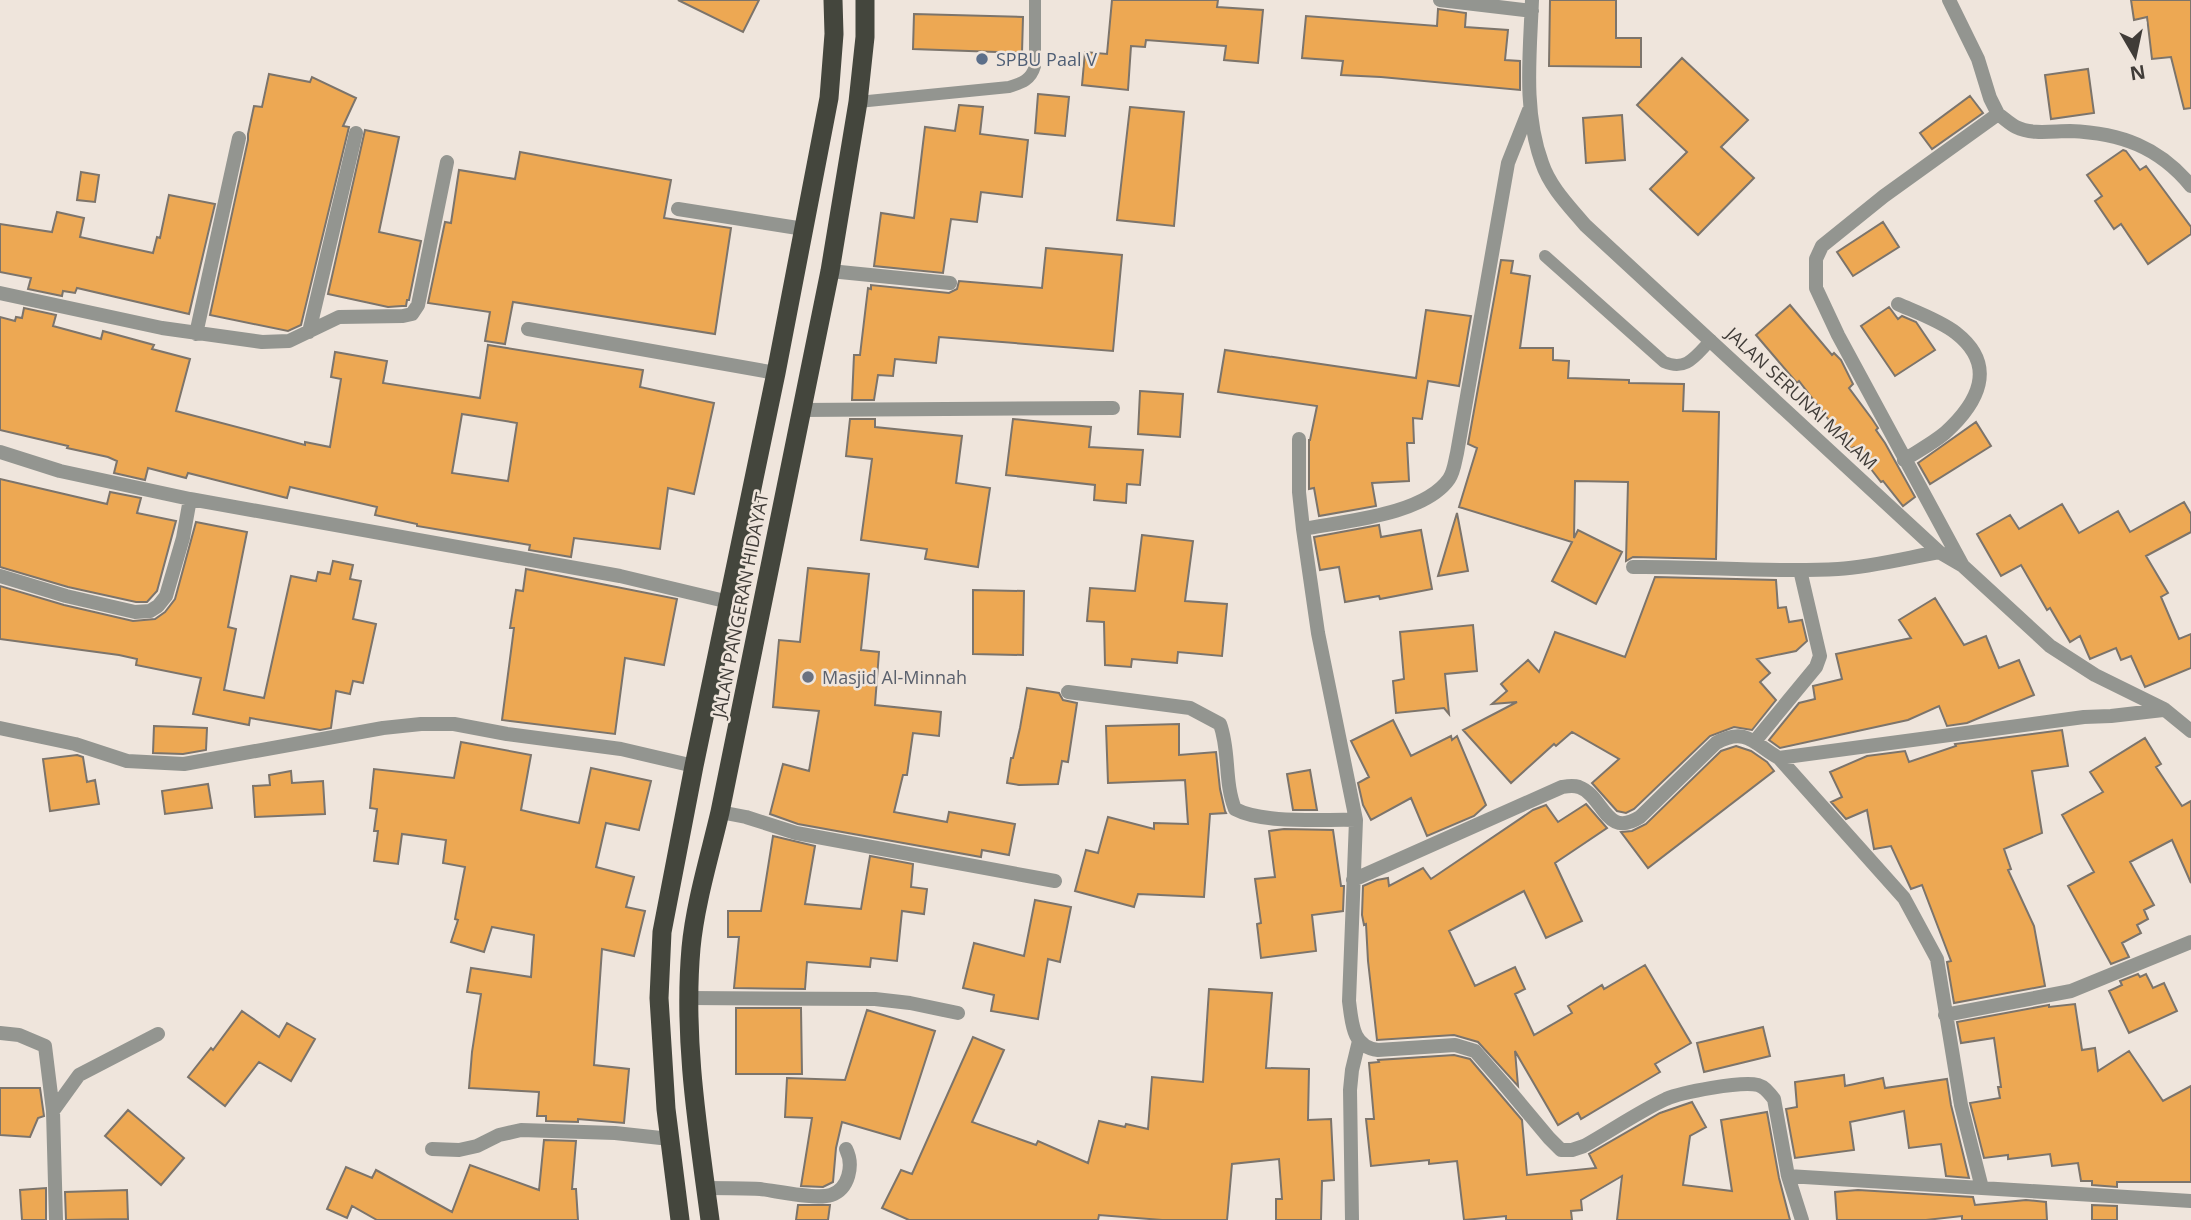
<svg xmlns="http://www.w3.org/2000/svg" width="2191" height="1220" viewBox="0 0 2191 1220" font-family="'Open Sans',sans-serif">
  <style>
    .building { fill: #eda853; stroke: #7c746b; stroke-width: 2; fill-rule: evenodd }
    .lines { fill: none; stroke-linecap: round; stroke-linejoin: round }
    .service { stroke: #939590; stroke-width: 12 }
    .minor { stroke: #939590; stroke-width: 14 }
    .trunk { stroke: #44463d; stroke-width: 19 }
    .service-dot { fill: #5c6f8a; stroke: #efe5dc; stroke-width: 2.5 }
    .worship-dot { fill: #6b7280; stroke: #efe5dc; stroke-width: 2.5 }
    .labels { text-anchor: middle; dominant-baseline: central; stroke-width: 5; stroke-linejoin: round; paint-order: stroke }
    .service-label { font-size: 18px; fill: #4e5e75; stroke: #efe5dc; text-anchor: start }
    .street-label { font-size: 18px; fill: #403c38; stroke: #efe5dc }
    .worship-label { font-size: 18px; fill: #5b616d; stroke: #efe5dc; text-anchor: start }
  </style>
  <rect width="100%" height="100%" fill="#efe5dc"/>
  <path class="building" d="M 678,0 L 759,0 L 743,32 Z
    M 1112,0 L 1218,0 L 1217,7 L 1263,10 L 1258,63 L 1224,60 L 1226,46 L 1146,40 L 1145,47 L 1131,46 L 1128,90 L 1082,85 L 1085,52 L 1107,54 Z
    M 1550,0 L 1616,0 L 1616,38 L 1641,38 L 1641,67 L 1549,66 Z
    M 2131,0 L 2191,0 L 2191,108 L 2184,109 L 2171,57 L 2152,59 L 2147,17 L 2134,20 Z
    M 1438,9 L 1466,13 L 1465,27 L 1508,30 L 1505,60 L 1520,61 L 1520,90 L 1381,77 L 1341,75 L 1343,61 L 1302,58 L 1306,16 L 1437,26 Z
    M 914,14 L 1023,17 L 1022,53 L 913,49 Z
    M 1682,58 L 1748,120 L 1721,147 L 1754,178 L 1698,235 L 1650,189 L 1687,152 L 1637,105 Z
    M 2088,69 L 2094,113 L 2051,119 L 2045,75 Z
    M 269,74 L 310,82 L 312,77 L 356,98 L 343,126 L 349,127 L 301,325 L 288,331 L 210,315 L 248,140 L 248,134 L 254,106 L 262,107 Z
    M 1038,94 L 1069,97 L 1065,136 L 1035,133 Z
    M 1970,96 L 1983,113 L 1932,149 L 1920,133 Z
    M 959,105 L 983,107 L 980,134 L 1028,140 L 1022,197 L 981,192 L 977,222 L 951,219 L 943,273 L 874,266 L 881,213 L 914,218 L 925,127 L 955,131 Z
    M 1130,107 L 1184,112 L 1174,226 L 1117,220 Z
    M 1622,115 L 1625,160 L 1586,163 L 1583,118 Z
    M 365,130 L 399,137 L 379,232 L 421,241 L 409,300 L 407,300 L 406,306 L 402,306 L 388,307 L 328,294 Z
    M 2123,150 L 2126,151 L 2140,170 L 2146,166 L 2191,227 L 2191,234 L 2148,264 L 2121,224 L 2114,229 L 2095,201 L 2102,196 L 2087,175 Z
    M 520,152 L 671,180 L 664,218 L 731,228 L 715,334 L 513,302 L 505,344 L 485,341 L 490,312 L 428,303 L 445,222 L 451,223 L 459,170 L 515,179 Z
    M 81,172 L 99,175 L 95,202 L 77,200 Z
    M 169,195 L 215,204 L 189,314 L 77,288 L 75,293 L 63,291 L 62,296 L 28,289 L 31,278 L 0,272 L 0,224 L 52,232 L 57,212 L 84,218 L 80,237 L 153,253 L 157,237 L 160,238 Z
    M 1883,222 L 1899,247 L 1853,276 L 1837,252 Z
    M 1046,248 L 1122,255 L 1113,351 L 939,337 L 936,363 L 895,359 L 893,376 L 878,375 L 874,400 L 852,400 L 854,355 L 860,355 L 868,288 L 871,289 L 871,285 L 949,293 L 957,289 L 959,281 L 1042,288 Z
    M 1501,260 L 1513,261 L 1511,273 L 1530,276 L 1520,348 L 1553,348 L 1553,360 L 1569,361 L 1568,378 L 1629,380 L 1629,383 L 1684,384 L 1683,411 L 1719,412 L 1716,559 L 1633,557 L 1626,561 L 1628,482 L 1575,481 L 1574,538 L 1578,530 L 1622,552 L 1596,604 L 1552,581 L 1572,542 L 1459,507 L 1477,448 L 1468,444 Z
    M 1790,305 L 1832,355 L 1834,353 L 1841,360 L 1853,384 L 1849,388 L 1872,419 L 1878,428 L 1876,430 L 1885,443 L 1915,497 L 1903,506 L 1883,481 L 1881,482 L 1854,447 L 1851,449 L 1799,381 L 1797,383 L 1756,335 Z
    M 1889,307 L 1898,319 L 1902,316 L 1916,322 L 1935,350 L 1895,376 L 1861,326 Z
    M 24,308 L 56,315 L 53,326 L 101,339 L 103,331 L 154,345 L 152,349 L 190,359 L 176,411 L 305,445 L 305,442 L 330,447 L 341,379 L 331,377 L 335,352 L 387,361 L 383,383 L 480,398 L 488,345 L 643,370 L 640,387 L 714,403 L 694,494 L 668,488 L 660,549 L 574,538 L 571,557 L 529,550 L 530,545 L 417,526 L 417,524 L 375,515 L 377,507 L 290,487 L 287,498 L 188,473 L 186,478 L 148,468 L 145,480 L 114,473 L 117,461 L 108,457 L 67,448 L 68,446 L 0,430 L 0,317 L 15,321 L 16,317 L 22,318 ZM 462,414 L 517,423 L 508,481 L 452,473 Z
    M 1426,310 L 1471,316 L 1459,386 L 1428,381 L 1422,419 L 1413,418 L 1414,443 L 1407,443 L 1409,481 L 1372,483 L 1376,506 L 1319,516 L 1314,488 L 1309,489 L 1309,440 L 1310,440 L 1317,406 L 1218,392 L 1225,350 L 1416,378 Z
    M 1140,391 L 1183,394 L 1180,437 L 1138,434 Z
    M 850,419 L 875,419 L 875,427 L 962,436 L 956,483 L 990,488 L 978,567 L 925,559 L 927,549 L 861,540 L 872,459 L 846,456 Z
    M 1013,419 L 1091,427 L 1089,447 L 1143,450 L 1140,485 L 1127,484 L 1126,503 L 1094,500 L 1095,485 L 1006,475 Z
    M 1976,422 L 1991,446 L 1930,484 L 1918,463 Z
    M 0,479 L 107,504 L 110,492 L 141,498 L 137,513 L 176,521 L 157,591 L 147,602 L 136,602 L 68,587 L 0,567 Z
    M 2184,502 L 2191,514 L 2191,532 L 2146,556 L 2168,593 L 2161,597 L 2179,639 L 2191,634 L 2191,668 L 2145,687 L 2131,656 L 2121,660 L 2116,648 L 2090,659 L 2080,636 L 2070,642 L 2050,608 L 2047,610 L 2021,565 L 2001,576 L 1977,534 L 2010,515 L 2019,529 L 2062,504 L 2079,533 L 2118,511 L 2130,532 Z
    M 1457,513 L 1468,571 L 1438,576 Z
    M 196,522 L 247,532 L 228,627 L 236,629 L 224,690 L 264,698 L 291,576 L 316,581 L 318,572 L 330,574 L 333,561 L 353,565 L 350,579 L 361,581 L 353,619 L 376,624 L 363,683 L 353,681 L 350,694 L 336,691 L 331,728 L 320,730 L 250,718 L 249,725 L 193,714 L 201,678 L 136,665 L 137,659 L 119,655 L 0,639 L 0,586 L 64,605 L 133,621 L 155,619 L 165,612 L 175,599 Z
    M 1379,525 L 1381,537 L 1421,530 L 1432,589 L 1380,599 L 1379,596 L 1345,602 L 1339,567 L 1320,570 L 1314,537 Z
    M 1142,535 L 1193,541 L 1185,601 L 1227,604 L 1222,656 L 1178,652 L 1177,663 L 1132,659 L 1131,667 L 1105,665 L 1104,622 L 1087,621 L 1090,588 L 1135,591 Z
    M 808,568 L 869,574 L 861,650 L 879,652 L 875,705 L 941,712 L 939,736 L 913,733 L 907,775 L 903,775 L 894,812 L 947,822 L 949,812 L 1015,824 L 1009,855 L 982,850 L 981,857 L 798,824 L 770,814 L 783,764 L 809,771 L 819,711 L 773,707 L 779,640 L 800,642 Z
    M 526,569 L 677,599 L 664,665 L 625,658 L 615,734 L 502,720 L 514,628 L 510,628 L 516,590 L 523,591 Z
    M 1655,577 L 1776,580 L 1778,608 L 1786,607 L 1789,622 L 1802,620 L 1807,641 L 1796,651 L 1757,659 L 1770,673 L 1760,682 L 1776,700 L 1752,730 L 1734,727 L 1710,736 L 1634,809 L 1626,813 L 1617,811 L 1592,783 L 1619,759 L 1572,732 L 1556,746 L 1554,744 L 1511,783 L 1463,730 L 1517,702 L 1492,704 L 1507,691 L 1501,684 L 1528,660 L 1539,672 L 1555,632 L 1625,657 Z
    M 973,590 L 1024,591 L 1023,655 L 973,654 Z
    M 1935,598 L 1964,645 L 1986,636 L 1999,668 L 2019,660 L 2034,695 L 1967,723 L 1947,726 L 1939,706 L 1908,720 L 1780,748 L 1769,740 L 1799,703 L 1815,699 L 1813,686 L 1842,679 L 1836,654 L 1911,638 L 1899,620 Z
    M 1473,625 L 1477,671 L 1445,674 L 1449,714 L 1444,708 L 1396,713 L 1393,681 L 1404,679 L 1400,632 Z
    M 1027,688 L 1059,693 L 1063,700 L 1077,703 L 1068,762 L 1062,761 L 1058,784 L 1019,785 L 1007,783 L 1011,758 L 1013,758 L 1020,728 Z
    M 1393,720 L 1411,756 L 1451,736 L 1452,740 L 1457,736 L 1486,805 L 1474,816 L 1427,836 L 1411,798 L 1371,820 L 1363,805 L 1358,783 L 1369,777 L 1351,741 Z
    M 1179,724 L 1179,755 L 1216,752 L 1220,789 L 1225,811 L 1226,813 L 1210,814 L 1204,897 L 1138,894 L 1134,907 L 1075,891 L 1086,850 L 1098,853 L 1108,817 L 1154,829 L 1154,823 L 1188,824 L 1185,780 L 1108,783 L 1106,726 Z
    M 154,726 L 207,728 L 206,750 L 183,754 L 153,753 Z
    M 2062,730 L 2068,766 L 2032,771 L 2042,833 L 2004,849 L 2011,869 L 2008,870 L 2034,926 L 2045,986 L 1954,1003 L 1947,962 L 1951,961 L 1922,885 L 1911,889 L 1891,846 L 1874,849 L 1867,810 L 1846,819 L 1831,802 L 1842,797 L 1830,772 L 1867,756 L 1905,751 L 1909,762 L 1956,746 L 1955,744 Z
    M 2145,738 L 2161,764 L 2156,767 L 2182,806 L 2191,801 L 2191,883 L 2172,840 L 2130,862 L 2154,905 L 2144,910 L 2148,919 L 2137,925 L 2141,933 L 2122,943 L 2129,957 L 2111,964 L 2068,886 L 2094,872 L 2062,815 L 2103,792 L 2090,772 Z
    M 461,742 L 531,755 L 521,810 L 538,814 L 579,823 L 591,768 L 651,781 L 639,830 L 606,823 L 596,867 L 634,877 L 626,907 L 645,911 L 634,956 L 602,949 L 594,1065 L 629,1069 L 624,1123 L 578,1119 L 578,1122 L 546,1121 L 546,1116 L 537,1116 L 539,1092 L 469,1088 L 472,1052 L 481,994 L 467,992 L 471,968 L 531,977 L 534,935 L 492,927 L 484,952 L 451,942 L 458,920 L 455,919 L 465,867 L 443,863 L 446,840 L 402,834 L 398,864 L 374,861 L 378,831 L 374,831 L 377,809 L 370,808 L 374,769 L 454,778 Z
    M 1736,746 L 1751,751 L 1767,762 L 1774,771 L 1648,868 L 1621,832 L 1632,831 L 1646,824 L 1721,751 Z
    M 77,755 L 83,757 L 87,782 L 95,780 L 99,804 L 50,811 L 43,759 Z
    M 1310,770 L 1317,810 L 1293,810 L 1287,774 Z
    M 291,771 L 292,783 L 323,781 L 325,814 L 255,817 L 253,786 L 270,785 L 269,775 Z
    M 208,784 L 212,808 L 165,814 L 162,791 Z
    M 1586,804 L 1607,828 L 1555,863 L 1582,921 L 1546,938 L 1524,891 L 1449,931 L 1475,986 L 1515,967 L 1525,989 L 1515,994 L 1534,1035 L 1572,1013 L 1568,1006 L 1602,985 L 1604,989 L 1645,965 L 1691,1043 L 1655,1064 L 1660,1072 L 1581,1119 L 1578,1113 L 1558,1125 L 1515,1051 L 1518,1086 L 1478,1042 L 1454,1035 L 1377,1040 L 1368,961 L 1366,924 L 1364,925 L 1362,915 L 1363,886 L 1377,880 L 1388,878 L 1389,886 L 1423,868 L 1431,879 L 1533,810 L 1546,805 L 1558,822 Z
    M 1284,829 L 1333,830 L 1341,886 L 1344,886 L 1343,911 L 1312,915 L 1316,951 L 1261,958 L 1257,924 L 1261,923 L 1255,879 L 1275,877 L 1269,831 Z
    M 773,836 L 815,846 L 805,904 L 861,909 L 870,856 L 913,864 L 911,887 L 927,889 L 924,914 L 902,911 L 897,961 L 871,958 L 870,967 L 807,962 L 805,989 L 734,988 L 739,937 L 728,937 L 728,911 L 761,911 Z
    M 1035,900 L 1071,907 L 1060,962 L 1048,959 L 1038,1019 L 991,1011 L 994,995 L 963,988 L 974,943 L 1024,956 Z
    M 2138,974 L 2140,977 L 2146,974 L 2153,988 L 2164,983 L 2177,1011 L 2129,1033 L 2109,991 L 2122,985 L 2120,981 Z
    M 1209,989 L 1272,993 L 1266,1068 L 1309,1069 L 1308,1120 L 1331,1119 L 1334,1180 L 1322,1181 L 1321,1220 L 1276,1220 L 1276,1199 L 1282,1199 L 1279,1159 L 1232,1164 L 1227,1220 L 1162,1220 L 1099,1215 L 1098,1220 L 909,1220 L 882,1208 L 901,1170 L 912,1174 L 973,1037 L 1004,1050 L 972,1122 L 1036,1145 L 1038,1141 L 1088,1163 L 1099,1121 L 1125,1127 L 1126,1124 L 1148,1129 L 1152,1077 L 1203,1082 Z
    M 2075,1004 L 2082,1050 L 2095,1048 L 2098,1071 L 2129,1051 L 2163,1101 L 2191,1086 L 2191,1182 L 2117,1182 L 2117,1187 L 2092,1185 L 2092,1181 L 2081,1181 L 2078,1163 L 2052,1166 L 2050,1154 L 2008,1159 L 2008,1155 L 1984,1158 L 1970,1103 L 2000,1098 L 1998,1087 L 2001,1087 L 1994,1038 L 1961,1043 L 1957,1022 L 2049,1005 L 2049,1007 Z
    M 736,1008 L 801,1008 L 802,1074 L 736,1074 Z
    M 867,1010 L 935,1031 L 900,1139 L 842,1122 L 836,1148 L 833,1182 L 823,1187 L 801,1186 L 812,1118 L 785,1117 L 787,1078 L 845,1080 Z
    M 242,1011 L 279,1037 L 287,1023 L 315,1039 L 291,1081 L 259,1062 L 225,1106 L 188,1077 L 211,1048 L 213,1050 Z
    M 1763,1027 L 1770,1056 L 1704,1072 L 1697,1043 Z
    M 1454,1055 L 1470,1059 L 1522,1120 L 1527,1175 L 1596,1168 L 1589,1154 L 1660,1113 L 1692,1102 L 1706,1127 L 1690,1136 L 1683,1185 L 1732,1191 L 1721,1120 L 1767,1112 L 1779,1178 L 1790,1220 L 1617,1220 L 1622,1176 L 1581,1200 L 1582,1210 L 1571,1211 L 1572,1220 L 1506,1220 L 1506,1216 L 1464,1220 L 1457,1161 L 1429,1164 L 1429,1160 L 1371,1166 L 1366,1119 L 1374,1119 L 1369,1063 L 1379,1062 L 1378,1060 Z
    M 1844,1075 L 1845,1086 L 1883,1078 L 1885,1088 L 1947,1079 L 1951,1105 L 1969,1178 L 1946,1176 L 1941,1144 L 1909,1148 L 1904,1111 L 1850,1122 L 1854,1150 L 1795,1158 L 1786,1109 L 1797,1107 L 1795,1082 Z
    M 0,1088 L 40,1088 L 44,1116 L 38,1118 L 30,1137 L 0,1135 Z
    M 128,1110 L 184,1158 L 161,1185 L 105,1136 Z
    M 544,1140 L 576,1141 L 572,1189 L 576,1189 L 578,1220 L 377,1220 L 352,1206 L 347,1218 L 327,1209 L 346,1167 L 372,1178 L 376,1170 L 452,1212 L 470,1165 L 539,1190 Z
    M 46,1188 L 46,1220 L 22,1220 L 20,1190 Z
    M 127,1190 L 128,1219 L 66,1220 L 65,1192 Z
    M 1858,1190 L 1973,1197 L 1975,1205 L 2026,1200 L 2046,1202 L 2047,1220 L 1962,1220 L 1962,1216 L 1926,1220 L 1837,1220 L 1835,1192 Z
    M 798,1205 L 830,1205 L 828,1220 L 796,1220 Z
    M 2092,1205 L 2117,1206 L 2117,1220 L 2092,1220 Z"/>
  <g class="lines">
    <path class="service" d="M 858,102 L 1009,87 C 1022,83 1031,80 1035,66 L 1035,0
      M 1545,256 L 1664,362 C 1687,372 1696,355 1711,340"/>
    <path class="minor" d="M 1440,0 L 1532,11
      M 1532,0 C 1530,53 1523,111 1542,163 C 1550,187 1569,206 1585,225 L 1939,552 L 1963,566 L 2050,646 L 2095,675 L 2164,709 L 2191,731
      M 1949,0 L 1978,59 L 1990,98 L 1998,114
      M 678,209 L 804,229
      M 830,271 L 950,283
      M 0,293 L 162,328 L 262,342 L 289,341 L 339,317 L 403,316 L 412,314 L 418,305 L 447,162
      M 1898,304 C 1916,312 1941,321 1956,333 C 1998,366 1978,403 1945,433 C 1933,443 1918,451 1904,460
      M 528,329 L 776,373
      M 309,332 L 356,133
      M 196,334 L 239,138
      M 801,410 L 1113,408
      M 1299,439 L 1299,492 L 1303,529 L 1318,633 L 1356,820 L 1349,1001 C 1352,1023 1352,1047 1378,1050 L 1455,1045 L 1475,1051 L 1503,1083 L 1549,1138 L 1561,1150 L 1572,1150 L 1584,1146 C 1611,1131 1638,1112 1666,1099 C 1682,1092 1741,1081 1758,1085 C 1765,1087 1769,1093 1774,1099 L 1788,1176
      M 0,452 L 60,471 L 190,499 L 620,576 L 729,602
      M 1303,529 C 1344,521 1424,515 1449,479 C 1454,472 1455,461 1457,453 L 1508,163 L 1529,110
      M 1963,566 L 1838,335 L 1816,288 L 1816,259 L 1822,246 L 1884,196 L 1998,114 C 2004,118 2010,124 2016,127 C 2032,135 2053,131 2070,131 C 2121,133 2159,147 2191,186
      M 1633,567 C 1702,566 1770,573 1838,569 C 1871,567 1906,558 1939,552
      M 0,576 L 66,596 L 135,612 L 150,611 L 158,606 L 166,596 L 183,538 L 190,499
      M 1068,692 L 1190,708 L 1220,724 C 1230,751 1224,782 1235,809 C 1263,824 1322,819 1356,820
      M 0,728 L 75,744 L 127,761 L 184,764 L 383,728 L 421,724 L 454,724 L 507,734 L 621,749 L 694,766
      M 1755,741 L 1816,667 L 1820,656 L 1800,570
      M 1779,758 L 1904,898 L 1937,959 L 1961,1105 L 1982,1188
      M 720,812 L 746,817 L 796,833 L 1055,881
      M 1353,880 L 1562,787 C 1568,786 1573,785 1579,787 C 1604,796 1605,839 1640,817 L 1716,743 C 1747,726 1755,745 1779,758 L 2084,717 L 2111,716 L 2163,710
      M 689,998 L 875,999 L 910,1003 L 958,1013
      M 1945,1015 L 2071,991 L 2191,942
      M 0,1033 L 19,1035 L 45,1046 L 53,1111
      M 432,1149 L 459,1150 L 477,1146 L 499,1135 L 521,1130 L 615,1133 L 670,1139
      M 706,1188 C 724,1188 742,1188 760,1189 C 777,1191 816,1200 831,1195 C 849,1189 854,1165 846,1149
      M 56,1220 L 53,1111 L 79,1075 L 158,1034
      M 1352,1220 L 1350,1090 L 1352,1070 L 1359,1041
      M 1802,1220 L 1788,1176 L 2191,1201"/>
    <path class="trunk" d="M 680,1220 L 666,1109 L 659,998 L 662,932 L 694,766 L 776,373 L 829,98 L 834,34 L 833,0
      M 710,1220 C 698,1130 683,1039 691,948 C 695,904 710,855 720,812 L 830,271 L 858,102 L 865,37 L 865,0"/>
  </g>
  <circle class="service-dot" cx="982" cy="59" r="7"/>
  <circle class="worship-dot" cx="808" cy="677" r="7"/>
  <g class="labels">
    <g class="service-label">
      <text x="996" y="59">SPBU Paal V</text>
    </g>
    <g class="street-label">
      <text transform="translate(1802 398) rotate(43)">JALAN SERUNAI MALAM</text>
      <text transform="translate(740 605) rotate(-79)">JALAN PANGERAN HIDAYAT</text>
    </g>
    <g class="worship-label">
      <text x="822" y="677">Masjid Al-Minnah</text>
    </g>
  </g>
  <g transform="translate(2135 56) rotate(171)" stroke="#efe5dc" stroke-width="5" paint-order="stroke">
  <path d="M0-5L12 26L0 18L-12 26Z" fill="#403c38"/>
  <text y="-10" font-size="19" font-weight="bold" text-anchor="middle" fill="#403c38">N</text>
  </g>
</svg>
